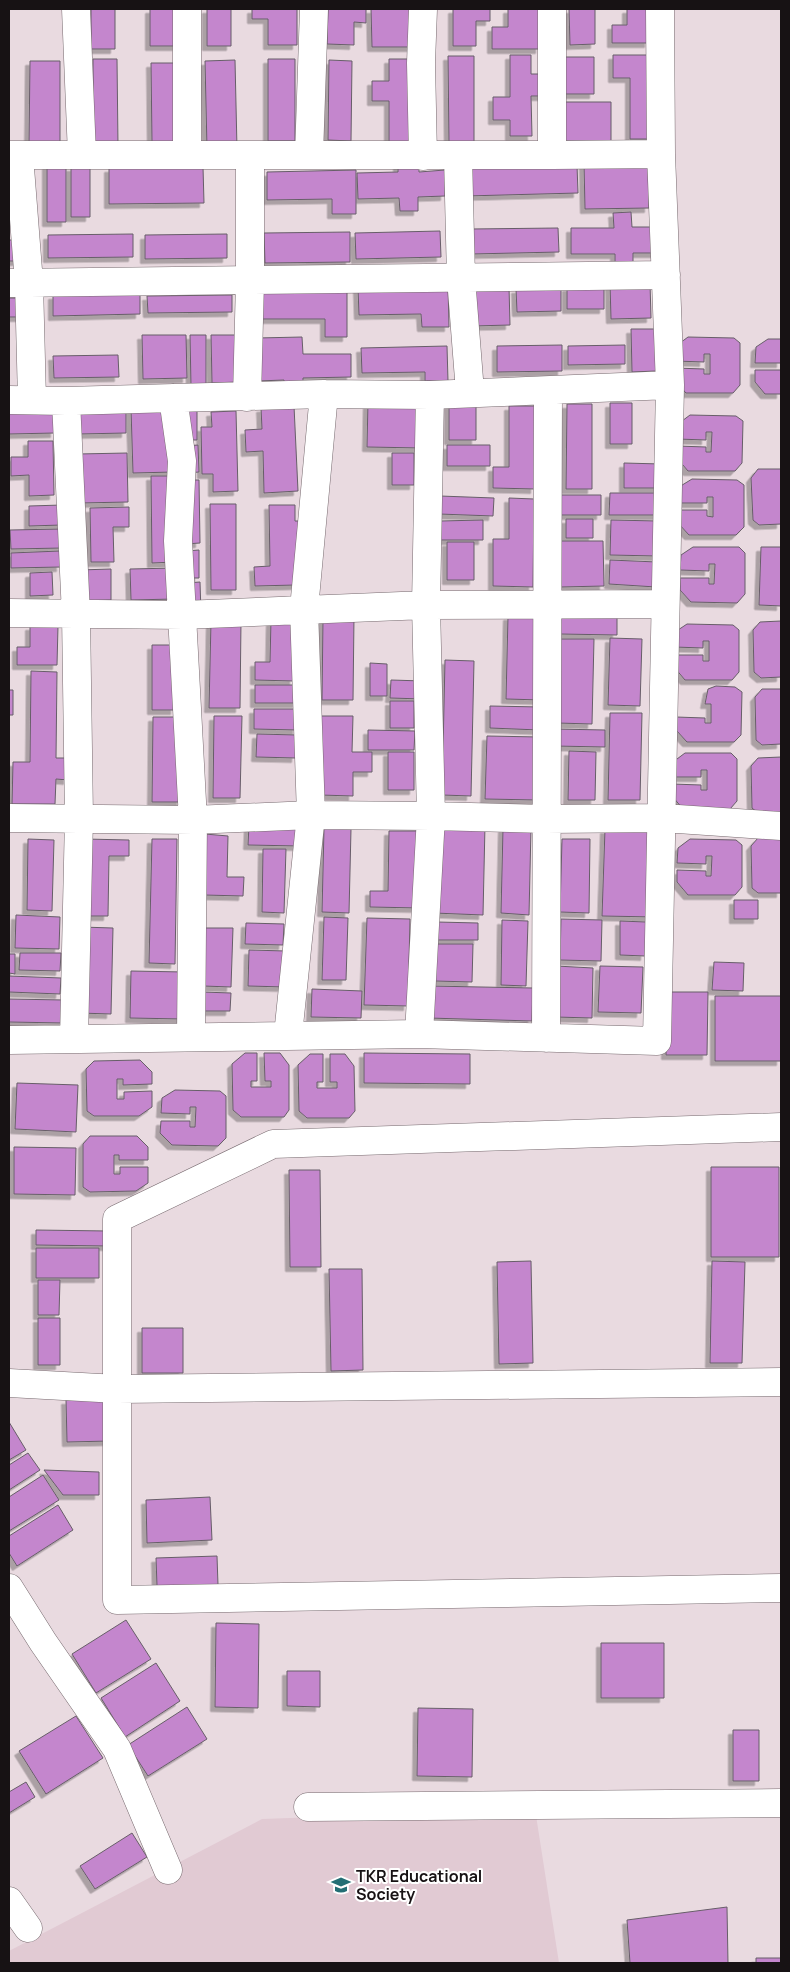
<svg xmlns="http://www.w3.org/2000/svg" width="790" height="1972" viewBox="0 0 790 1972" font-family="Manrope,sans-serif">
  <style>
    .built { fill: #e1cad3 }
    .building { fill: #c486cd; stroke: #675e68; filter: url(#shadow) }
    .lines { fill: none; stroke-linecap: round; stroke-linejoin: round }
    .minor-casing { stroke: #776a6f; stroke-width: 29 }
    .minor { stroke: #fff; stroke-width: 28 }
    .labels { text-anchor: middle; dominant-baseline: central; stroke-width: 4; stroke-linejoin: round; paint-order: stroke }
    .poi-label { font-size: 16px; font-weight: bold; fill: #171214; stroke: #fff; text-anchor: start }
  </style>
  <defs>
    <filter id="shadow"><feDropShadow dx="-4.5" dy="4.5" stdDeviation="0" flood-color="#0004"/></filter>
  </defs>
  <rect width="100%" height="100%" fill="#e9dae0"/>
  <path class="built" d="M 535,1809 L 559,1963 L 9,1963 L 9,1951 L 262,1819 Z"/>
  <path class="building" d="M 91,9 L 115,9 L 115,49 L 91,49 Z
    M 150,9 L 177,9 L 177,46 L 150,46 Z
    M 207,9 L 231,9 L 231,46 L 207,46 Z
    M 252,9 L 297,9 L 297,45 L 268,45 L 268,19 L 252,19 Z
    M 328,9 L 366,9 L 366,23 L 354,22 L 354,45 L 327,44 Z
    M 371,9 L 413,9 L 419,47 L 372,47 Z
    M 453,9 L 490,9 L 490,21 L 476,21 L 476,46 L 453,46 Z
    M 508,9 L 540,9 L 540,49 L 492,49 L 492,27 L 508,27 Z
    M 569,9 L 595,9 L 595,44 L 570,45 Z
    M 627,9 L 649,9 L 649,43 L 612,43 L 612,25 L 627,25 Z
    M 510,55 L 531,55 L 531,74 L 543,74 L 543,96 L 531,96 L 532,136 L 510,136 L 510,120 L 493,120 L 493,97 L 510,97 Z
    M 613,55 L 652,55 L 652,139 L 630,139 L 630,78 L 613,78 Z
    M 448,56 L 474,56 L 474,144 L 449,144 Z
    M 560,57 L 594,57 L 594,94 L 560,94 Z
    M 93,59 L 117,59 L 118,146 L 93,146 Z
    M 268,59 L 295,59 L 295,141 L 268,141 Z
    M 389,59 L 413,59 L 413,143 L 389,143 L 389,101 L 372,101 L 372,81 L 389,81 Z
    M 235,60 L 237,149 L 207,149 L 205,61 Z
    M 329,60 L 352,61 L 351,141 L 328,140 Z
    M 30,61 L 60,61 L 60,143 L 29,143 Z
    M 151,63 L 175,63 L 175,143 L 152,143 Z
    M 561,102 L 611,102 L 611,141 L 562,141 Z
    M 419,162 L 419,172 L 445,170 L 445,196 L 418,197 L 418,211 L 400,211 L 399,198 L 358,199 L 357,173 L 398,172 L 398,163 Z
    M 648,163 L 649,208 L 585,209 L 584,164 Z
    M 47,165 L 66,165 L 66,222 L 47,222 Z
    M 577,165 L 578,193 L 466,196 L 465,168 Z
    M 71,167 L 90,167 L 90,217 L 71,217 Z
    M 203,167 L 204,203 L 109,204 L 109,168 Z
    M 356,170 L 356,214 L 332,214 L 332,199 L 267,200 L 267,172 Z
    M 631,212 L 632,227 L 657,227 L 657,253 L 633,253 L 633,262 L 615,263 L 615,254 L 571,254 L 571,228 L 614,228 L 613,213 Z
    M 558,228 L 559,252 L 472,254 L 471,229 Z
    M 440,231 L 441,257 L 356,259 L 355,233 Z
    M 350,232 L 350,262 L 265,263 L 264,233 Z
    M 133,234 L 133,257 L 48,258 L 48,235 Z
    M 227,234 L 227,258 L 145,259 L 145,235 Z
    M 9,240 L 18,240 L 18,261 L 9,261 Z
    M 650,283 L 651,318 L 611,319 L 610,284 Z
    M 347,284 L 347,337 L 325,337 L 325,319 L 261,319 L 261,292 Z
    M 448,285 L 449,327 L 422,327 L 421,314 L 359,315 L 358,288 Z
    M 604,286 L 604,309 L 567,309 L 567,287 Z
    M 509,287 L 510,325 L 473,326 L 472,288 Z
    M 561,288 L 561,311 L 517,312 L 516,289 Z
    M 140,294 L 140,314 L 53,316 L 53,295 Z
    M 232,295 L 232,312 L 148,313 L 147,296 Z
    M 9,298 L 29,298 L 29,317 L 9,317 Z
    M 631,329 L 656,329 L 656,371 L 632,372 Z
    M 142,335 L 186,335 L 187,378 L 143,379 Z
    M 190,335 L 206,335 L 206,387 L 191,387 Z
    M 211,335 L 236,335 L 237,382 L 212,383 Z
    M 302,337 L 303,354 L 351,354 L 351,377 L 303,378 L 303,388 L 284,388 L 284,380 L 258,381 L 257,338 Z
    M 688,337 L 734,338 L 740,343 L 740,385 L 733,393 L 686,393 L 675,381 L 675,368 L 704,369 L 704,374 L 710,374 L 710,354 L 704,354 L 704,362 L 675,361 L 676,346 Z
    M 768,339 L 781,339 L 781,363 L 755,363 L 756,347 Z
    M 562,345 L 562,371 L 497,372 L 497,346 Z
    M 625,345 L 625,364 L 568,365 L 568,346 Z
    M 447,346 L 448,381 L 425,381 L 425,372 L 362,373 L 361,348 Z
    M 118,355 L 119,377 L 54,378 L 53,356 Z
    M 755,370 L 781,370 L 781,394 L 765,394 L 755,382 Z
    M 368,401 L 423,403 L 422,448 L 367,447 Z
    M 610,403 L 632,403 L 632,444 L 610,444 Z
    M 449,404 L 476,404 L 476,440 L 449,440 Z
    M 567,404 L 592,404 L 592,489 L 566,489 Z
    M 294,406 L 298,491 L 264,493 L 263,451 L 246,452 L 245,430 L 262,429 L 261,408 Z
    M 509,406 L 536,406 L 535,489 L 493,488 L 493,467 L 509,467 Z
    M 172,408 L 174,472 L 133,473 L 131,409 Z
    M 54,409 L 55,433 L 9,434 L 9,410 Z
    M 126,409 L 126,433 L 79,434 L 78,410 Z
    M 197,411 L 197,440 L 183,440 L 182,412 Z
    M 236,411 L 238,491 L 213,492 L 213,474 L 202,474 L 201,427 L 212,427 L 211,412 Z
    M 690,415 L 736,416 L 743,421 L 742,463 L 735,471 L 688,471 L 677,458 L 677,446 L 706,447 L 706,452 L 711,452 L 712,432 L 706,432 L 706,440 L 677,439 L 678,424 Z
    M 28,441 L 53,441 L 54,495 L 29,496 L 29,475 L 11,476 L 11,457 L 28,457 Z
    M 198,445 L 199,472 L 186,473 L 185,446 Z
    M 447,445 L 490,445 L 490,466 L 447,466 Z
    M 127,453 L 128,502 L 80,503 L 78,454 Z
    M 392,453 L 414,453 L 414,485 L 392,485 Z
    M 624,463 L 661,464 L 661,488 L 624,488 Z
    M 758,469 L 781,469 L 781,524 L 759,525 L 753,520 L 751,478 Z
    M 151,476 L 173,476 L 175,562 L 152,563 Z
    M 692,479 L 737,480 L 744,485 L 744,527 L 736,535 L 689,535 L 678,523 L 679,510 L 707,510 L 707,516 L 713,517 L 713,497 L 707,497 L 707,503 L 679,503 L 679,487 Z
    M 184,480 L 199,480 L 200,543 L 185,544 Z
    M 610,493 L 660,493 L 660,515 L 609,515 Z
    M 560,495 L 601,495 L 601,515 L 560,515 Z
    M 440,496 L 494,498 L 493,516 L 439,514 Z
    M 509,498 L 534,499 L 533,587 L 493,586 L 493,539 L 509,539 Z
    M 210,504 L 236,504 L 236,590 L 211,590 Z
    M 62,505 L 62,525 L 29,526 L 29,506 Z
    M 269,505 L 295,505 L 295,521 L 304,521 L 296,585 L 255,586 L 254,567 L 270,566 Z
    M 129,507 L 129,527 L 113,527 L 114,562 L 91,562 L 90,508 Z
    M 566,519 L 593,519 L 593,538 L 566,538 Z
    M 483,520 L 483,540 L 440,540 L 440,521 Z
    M 611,520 L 658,521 L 657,556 L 610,555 Z
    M 62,529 L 63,548 L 11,549 L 10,530 Z
    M 561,541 L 603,541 L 604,586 L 561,587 Z
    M 447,542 L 474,542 L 474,580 L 447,580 Z
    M 693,547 L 739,547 L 745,553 L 745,594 L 737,603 L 691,602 L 680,590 L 680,578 L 709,578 L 709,584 L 714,584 L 715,564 L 709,564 L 709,571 L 680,570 L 681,555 Z
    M 761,547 L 781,547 L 781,606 L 759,605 Z
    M 199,550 L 199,578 L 186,578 L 185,551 Z
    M 60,551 L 61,567 L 11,568 L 11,553 Z
    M 610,560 L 657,562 L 656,587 L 609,584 Z
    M 175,568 L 175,599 L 131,600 L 130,569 Z
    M 111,569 L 111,600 L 80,601 L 79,570 Z
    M 52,572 L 53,595 L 30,596 L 30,573 Z
    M 200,582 L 201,613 L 186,583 Z
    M 561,615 L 617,616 L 617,635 L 560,634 Z
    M 508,616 L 543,616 L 541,700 L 506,699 Z
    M 323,617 L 354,617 L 353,700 L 322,700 Z
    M 271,619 L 294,620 L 294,681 L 255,680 L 255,662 L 270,662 Z
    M 211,621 L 241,621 L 240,708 L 209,708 Z
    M 781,621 L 781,677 L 761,678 L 754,672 L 753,630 L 760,622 Z
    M 687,624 L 733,625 L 739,630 L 739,672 L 732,680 L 685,680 L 674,667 L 674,655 L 703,655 L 703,661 L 709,661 L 709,641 L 703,641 L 703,648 L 674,647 L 675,632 Z
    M 30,626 L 58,626 L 57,665 L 17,665 L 17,647 L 30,647 Z
    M 610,638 L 642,639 L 640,706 L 608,705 Z
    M 559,639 L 594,639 L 592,724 L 557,723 Z
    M 152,645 L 175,645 L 175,710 L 152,710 Z
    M 445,660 L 474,661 L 471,796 L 442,795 Z
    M 370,663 L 387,664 L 387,696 L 370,696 Z
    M 31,671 L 57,672 L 56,758 L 68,758 L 68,780 L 56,779 L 55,804 L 12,804 L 13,762 L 30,762 Z
    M 391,680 L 423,681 L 423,699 L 390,698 Z
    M 255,685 L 297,685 L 297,703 L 255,703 Z
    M 716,686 L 735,687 L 742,692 L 741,735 L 734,742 L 687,742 L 676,730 L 676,717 L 705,718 L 705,723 L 711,723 L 711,704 L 705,704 L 708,689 Z
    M 762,689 L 781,689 L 781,744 L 762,745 L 756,740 L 755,697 Z
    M 9,690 L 13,690 L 13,715 L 9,715 Z
    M 390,701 L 414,701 L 414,728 L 390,728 Z
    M 490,706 L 540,707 L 539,730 L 490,728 Z
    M 254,709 L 297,709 L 297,730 L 254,729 Z
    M 610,713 L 642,713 L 640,800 L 608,800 Z
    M 214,716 L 242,716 L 240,798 L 213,798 Z
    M 321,716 L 353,716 L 352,752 L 372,752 L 372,772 L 353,772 L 353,796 L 320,795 Z
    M 153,717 L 182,717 L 181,802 L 152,802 Z
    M 555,729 L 605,730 L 605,747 L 554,746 Z
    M 368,730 L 415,731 L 414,750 L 368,750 Z
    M 257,734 L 297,735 L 296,758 L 256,757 Z
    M 487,736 L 539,737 L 537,800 L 485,799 Z
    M 569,751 L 596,752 L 595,800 L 568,800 Z
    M 388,752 L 414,752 L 414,790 L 388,790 Z
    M 685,753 L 731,753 L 737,759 L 737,801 L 730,809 L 683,809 L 672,796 L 672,784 L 701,785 L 701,790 L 707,790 L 707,770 L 701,770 L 701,777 L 672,777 L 673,762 Z
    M 781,757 L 781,813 L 759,814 L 752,808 L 751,766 L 758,758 Z
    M 436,824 L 485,825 L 483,915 L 434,913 Z
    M 249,825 L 300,827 L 299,846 L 248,845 Z
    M 324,828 L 351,829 L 349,913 L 322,912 Z
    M 503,828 L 531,828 L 529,915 L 501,913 Z
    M 605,829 L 657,831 L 655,917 L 602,916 Z
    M 389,831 L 421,831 L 420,908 L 370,907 L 370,891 L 388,891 Z
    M 205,834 L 228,836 L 227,877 L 244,877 L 243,896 L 204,895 Z
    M 781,837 L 781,893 L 758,893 L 752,888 L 751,846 L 758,838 Z
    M 28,839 L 54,840 L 52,911 L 27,910 Z
    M 85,839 L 129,840 L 129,856 L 109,856 L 108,916 L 83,916 Z
    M 152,839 L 177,839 L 175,964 L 149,963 Z
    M 562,839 L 590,839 L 589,913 L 560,912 Z
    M 690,839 L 736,840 L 742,845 L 742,887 L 735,895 L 688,895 L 677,882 L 677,870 L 706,871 L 706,876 L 711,876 L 712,856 L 706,856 L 706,864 L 677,863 L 678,848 Z
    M 263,849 L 286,849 L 284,913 L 262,912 Z
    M 734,900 L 758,900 L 758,919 L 734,919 Z
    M 16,915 L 60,917 L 59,949 L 15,948 Z
    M 324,917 L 348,918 L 346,980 L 322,980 Z
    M 367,918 L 410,919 L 408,1006 L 364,1005 Z
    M 561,919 L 602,920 L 601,961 L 560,960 Z
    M 502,920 L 528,921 L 526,986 L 501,985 Z
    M 620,921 L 646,922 L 645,956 L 620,955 Z
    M 437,922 L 478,923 L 478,940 L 437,940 Z
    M 246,923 L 284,924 L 283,945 L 245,944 Z
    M 81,927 L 113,928 L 111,1014 L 79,1013 Z
    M 204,928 L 233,928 L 231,987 L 203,986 Z
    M 436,944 L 473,944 L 472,982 L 435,981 Z
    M 249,950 L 286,951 L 285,987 L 248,986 Z
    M 20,953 L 61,953 L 60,971 L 19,970 Z
    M 9,954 L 15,954 L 15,974 L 9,973 Z
    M 714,962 L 744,963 L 743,991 L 712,990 Z
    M 556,966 L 593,968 L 592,1018 L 555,1017 Z
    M 600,966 L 643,967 L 641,1013 L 598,1012 Z
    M 131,971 L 184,972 L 183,1019 L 130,1018 Z
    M 9,976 L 61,978 L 60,994 L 9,992 Z
    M 429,986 L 533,988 L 532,1021 L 428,1018 Z
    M 312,989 L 362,991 L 361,1018 L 311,1017 Z
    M 202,992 L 231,993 L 230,1011 L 202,1011 Z
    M 667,992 L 708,992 L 707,1055 L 666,1055 Z
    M 715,996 L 781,996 L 781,1061 L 715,1061 Z
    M 9,999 L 64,1000 L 64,1023 L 9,1022 Z
    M 245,1053 L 257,1053 L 257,1081 L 251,1081 L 251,1087 L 271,1087 L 271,1081 L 265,1081 L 264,1053 L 280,1053 L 289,1065 L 289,1110 L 284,1117 L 241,1117 L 233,1110 L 232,1064 Z
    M 364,1053 L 470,1054 L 470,1084 L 364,1083 Z
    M 310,1054 L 323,1054 L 323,1082 L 317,1082 L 317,1088 L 337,1088 L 337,1082 L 330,1082 L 330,1054 L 345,1054 L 354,1066 L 355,1111 L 349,1118 L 307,1118 L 299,1111 L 298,1065 Z
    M 140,1060 L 152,1072 L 152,1084 L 123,1085 L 123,1079 L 117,1079 L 117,1099 L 124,1099 L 124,1092 L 152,1091 L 152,1107 L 139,1116 L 94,1116 L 87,1111 L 86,1069 L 94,1061 Z
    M 17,1083 L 78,1085 L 76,1132 L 15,1129 Z
    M 175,1090 L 220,1091 L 226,1096 L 226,1138 L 218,1146 L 172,1145 L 160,1133 L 161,1121 L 190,1121 L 190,1127 L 195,1127 L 196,1107 L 190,1107 L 190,1114 L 161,1113 L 162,1098 Z
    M 90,1136 L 137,1136 L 148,1147 L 148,1160 L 119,1160 L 119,1155 L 114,1155 L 114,1174 L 120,1174 L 120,1167 L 148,1167 L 148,1183 L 136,1191 L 90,1192 L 83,1187 L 83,1144 Z
    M 14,1147 L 76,1148 L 75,1195 L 14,1194 Z
    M 711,1167 L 779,1167 L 779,1257 L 711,1257 Z
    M 289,1170 L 320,1170 L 321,1267 L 290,1267 Z
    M 36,1230 L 108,1231 L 108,1246 L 36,1245 Z
    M 36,1248 L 99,1248 L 99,1278 L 36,1278 Z
    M 531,1261 L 533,1363 L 499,1364 L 497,1262 Z
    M 712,1261 L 745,1262 L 742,1363 L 710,1363 Z
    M 329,1269 L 362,1269 L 363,1370 L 331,1371 Z
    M 38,1280 L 60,1280 L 59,1315 L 38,1315 Z
    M 38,1318 L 60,1318 L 60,1365 L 38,1365 Z
    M 142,1328 L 183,1328 L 183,1373 L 142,1373 Z
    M 66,1400 L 109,1400 L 110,1441 L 67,1442 Z
    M 9,1422 L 26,1450 L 9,1460 Z
    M 28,1453 L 40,1470 L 9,1490 L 9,1465 Z
    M 44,1470 L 99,1472 L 99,1495 L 63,1495 Z
    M 43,1475 L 59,1500 L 9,1531 L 9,1497 Z
    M 210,1497 L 212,1540 L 147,1543 L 146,1500 Z
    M 58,1505 L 73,1530 L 17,1566 L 9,1553 L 9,1536 Z
    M 217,1556 L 218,1585 L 157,1586 L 156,1558 Z
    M 126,1620 L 151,1659 L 96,1693 L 72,1654 Z
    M 216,1623 L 259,1624 L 258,1708 L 215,1707 Z
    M 601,1643 L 664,1643 L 664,1698 L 601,1698 Z
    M 156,1663 L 180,1701 L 125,1737 L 101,1698 Z
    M 287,1671 L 320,1671 L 320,1707 L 287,1706 Z
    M 187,1707 L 207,1739 L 148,1776 L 128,1745 Z
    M 418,1708 L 473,1709 L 472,1777 L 417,1776 Z
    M 76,1716 L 103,1758 L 46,1794 L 19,1751 Z
    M 733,1730 L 759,1730 L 759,1781 L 733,1781 Z
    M 26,1782 L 35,1797 L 9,1813 L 9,1792 Z
    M 132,1833 L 147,1857 L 95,1889 L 80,1866 Z
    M 727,1907 L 728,1963 L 630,1963 L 627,1920 Z
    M 756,1958 L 781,1958 L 781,1963 L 756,1963 Z"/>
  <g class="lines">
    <g class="minor-casing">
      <path id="minor" d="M 76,9 L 82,155
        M 187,9 L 187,155
        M 552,9 L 552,155 L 661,154
        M 9,155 L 552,155
        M 19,155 L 29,283 L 32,400
        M 309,155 L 314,9
        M 423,156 L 421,63 L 423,9
        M 458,156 L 461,278 L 470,392
        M 9,283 L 666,275
        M 247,397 L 250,281 L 250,155
        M 173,398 L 182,461 L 178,541 L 193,820 L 191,1037
        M 9,400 L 66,401 L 324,394 L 430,395 L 670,385
        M 66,401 L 76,614 L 79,818 L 74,1039
        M 9,613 L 183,615 L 426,605 L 664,604
        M 9,818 L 193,820 L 311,815 L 431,816 L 546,819 L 663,818 L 781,826
        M 419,1034 L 431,816 L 426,605 L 430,395
        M 288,1035 L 311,815 L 304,609 L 324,394
        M 546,1038 L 548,391
        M 9,1040 L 419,1034 L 657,1041 L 670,385 L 661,154 L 660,9
        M 781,1127 L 273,1144 L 117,1219 L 117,1600 L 781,1588
        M 9,1383 L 118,1389 L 781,1382
        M 9,1588 L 43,1642 L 117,1749 L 168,1870
        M 308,1807 L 781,1803
        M 9,1901 L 28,1928"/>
    </g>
    <use href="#minor" class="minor"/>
  </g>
  <defs>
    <g id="university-bare" transform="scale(1.5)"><path d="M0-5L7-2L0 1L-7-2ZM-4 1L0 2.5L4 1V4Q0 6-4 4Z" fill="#236e74" stroke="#fff" stroke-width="2.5" paint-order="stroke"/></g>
  </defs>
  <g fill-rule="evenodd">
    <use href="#university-bare" x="341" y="1885"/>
  </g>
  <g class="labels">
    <g class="poi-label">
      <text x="356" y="1876">TKR Educational<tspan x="356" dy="18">Society</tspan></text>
    </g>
  </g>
  <rect width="790" height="1972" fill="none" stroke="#171214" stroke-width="20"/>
</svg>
